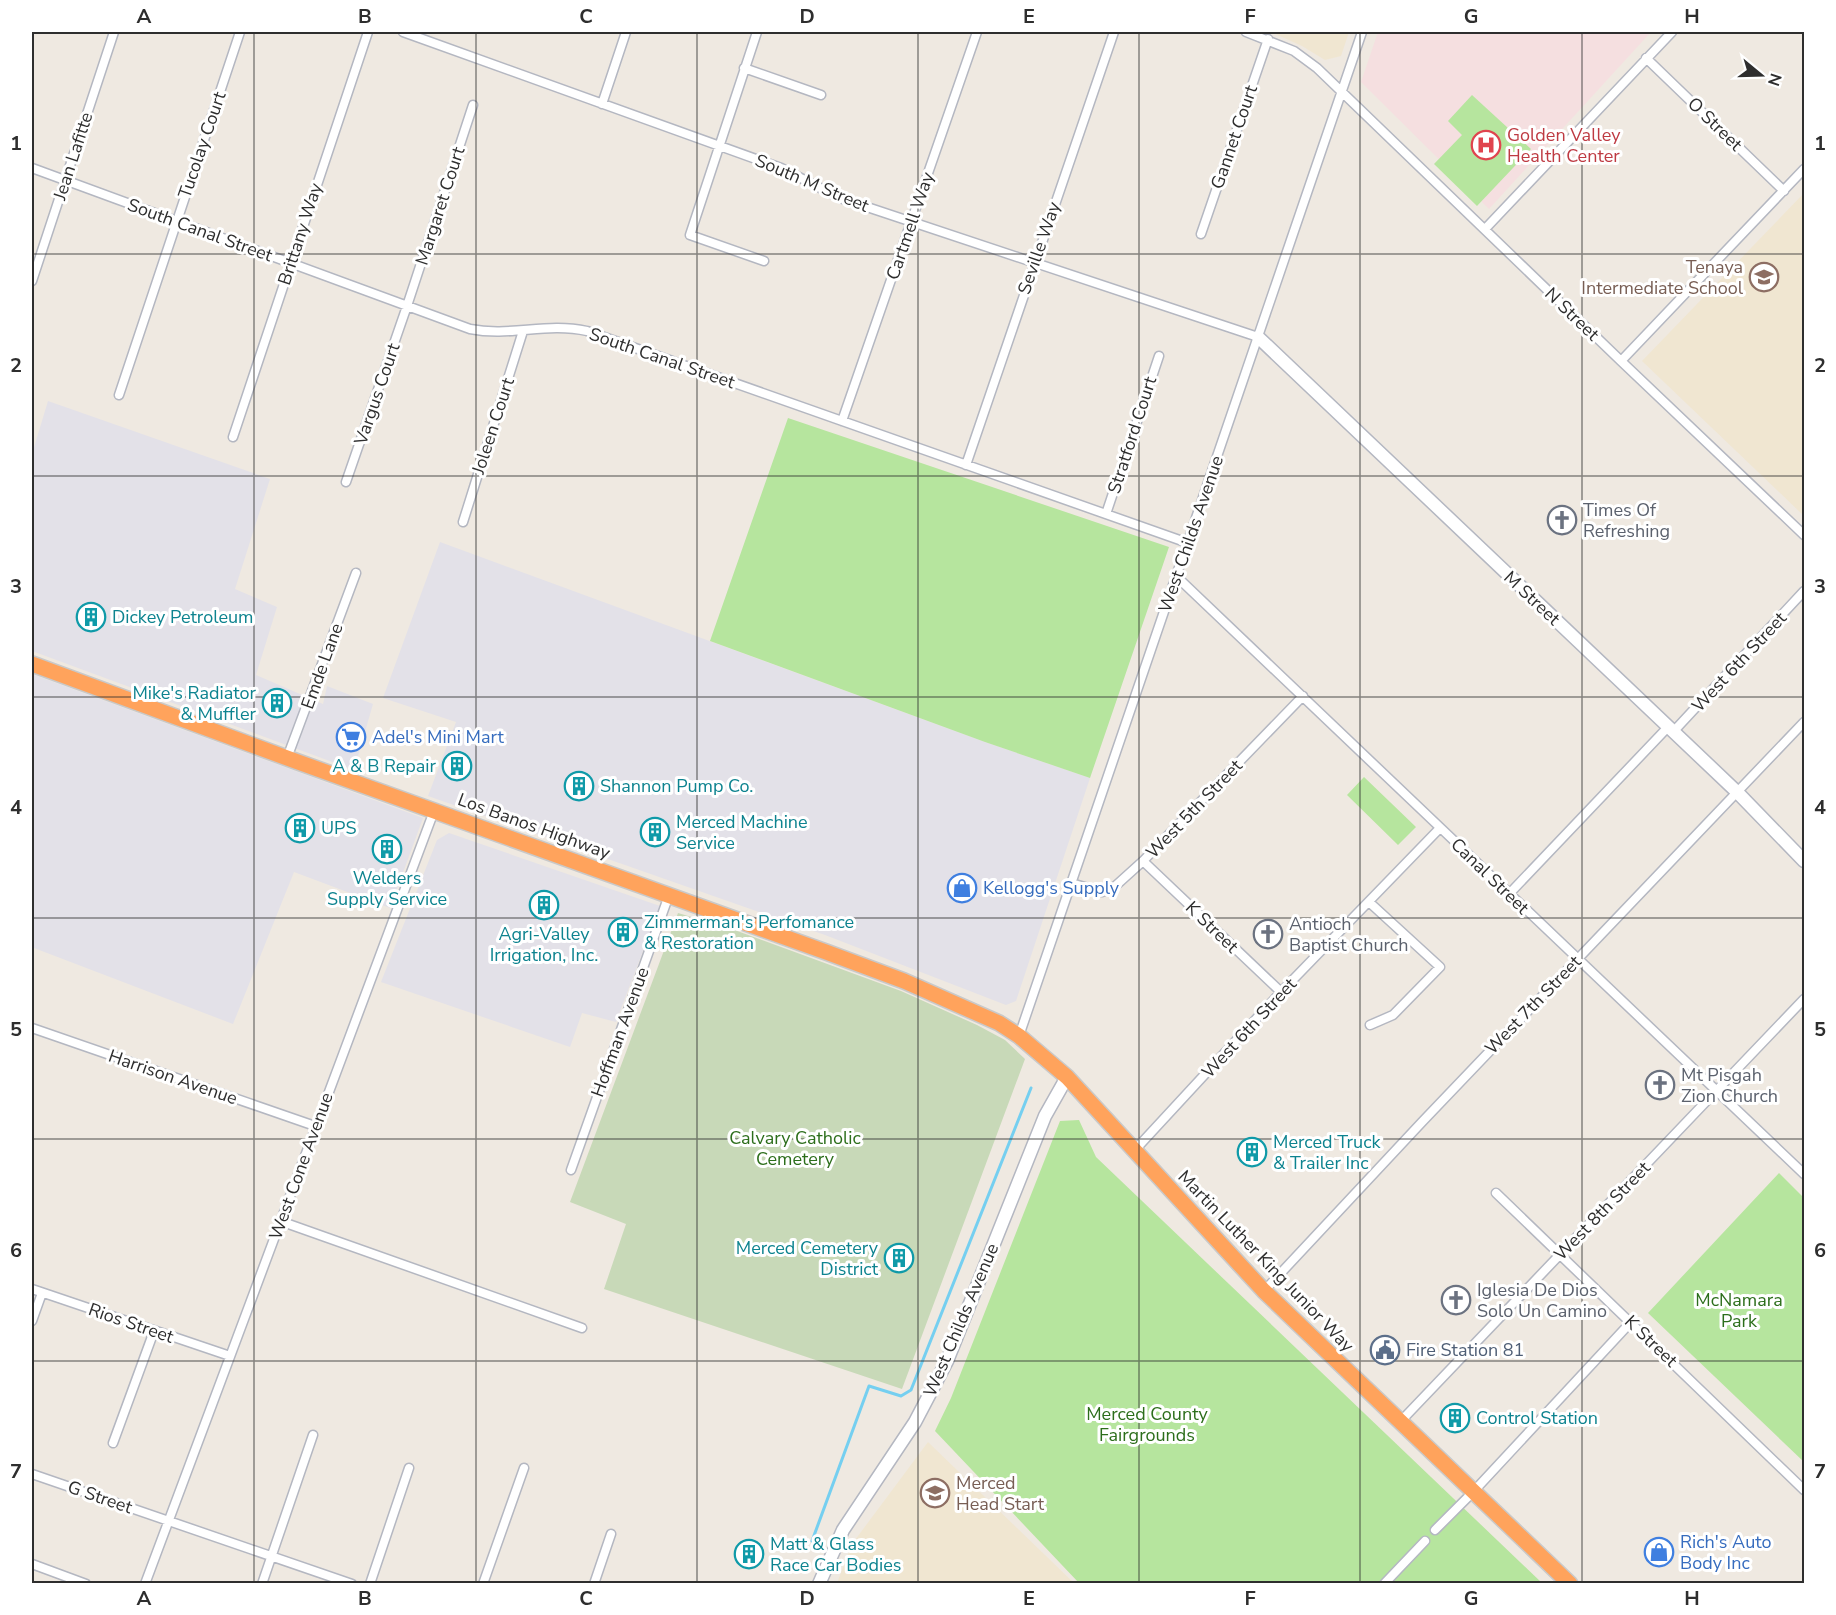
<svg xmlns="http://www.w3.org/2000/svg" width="1836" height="1615" viewBox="0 0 1836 1615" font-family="'Nunito Sans',sans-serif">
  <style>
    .industrial { fill: #e3e1e8 }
    .education { fill: #f0e6d1 }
    .medical { fill: #f5dfe0 }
    .green { fill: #b6e59e }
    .cemetery { fill: #c8d9b8 }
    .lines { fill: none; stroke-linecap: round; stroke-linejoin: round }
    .stream { stroke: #75cff0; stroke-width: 3 }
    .street-casing { stroke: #b4b7c1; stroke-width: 11 }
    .secondary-casing { stroke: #b4b7c1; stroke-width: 15 }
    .highway-casing { stroke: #c9c9c9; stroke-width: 18 }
    .street { stroke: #fff; stroke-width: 8 }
    .secondary { stroke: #fff; stroke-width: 12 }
    .highway { stroke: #ffa35c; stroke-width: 15 }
    .grid { fill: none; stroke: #2e2e2e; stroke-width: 1.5; stroke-opacity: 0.55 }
    .labels { text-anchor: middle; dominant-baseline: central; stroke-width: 6; stroke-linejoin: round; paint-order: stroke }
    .street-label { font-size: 18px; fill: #2e2e2e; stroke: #fff }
    .health-label { font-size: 18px; fill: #be3a42; stroke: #fff; text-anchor: start }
    .education-label { font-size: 18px; fill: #785e54; stroke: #fff; text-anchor: end }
    .worship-label { font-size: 18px; fill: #5b616d; stroke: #fff; text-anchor: start }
    .culture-label { font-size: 18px; fill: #0d838f; stroke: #fff; text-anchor: start }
    .shop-label { font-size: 18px; fill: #366cbe; stroke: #fff; text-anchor: start }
    .park-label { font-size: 18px; fill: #2c6e1b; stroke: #fff }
    .service-label { font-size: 18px; fill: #4e5e75; stroke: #fff; text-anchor: start }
    .neatline { fill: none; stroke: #2e2e2e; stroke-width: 2 }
    .grid-label { font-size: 20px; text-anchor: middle; font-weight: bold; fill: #2e2e2e }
  </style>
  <rect width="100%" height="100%" fill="#efe9e1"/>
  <path class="industrial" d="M 48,401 L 270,479 L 235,589 L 277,607 L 256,675 L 323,704 L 327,686 L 373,704 L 354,770 L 32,651 L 32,454 Z
    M 440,542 L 985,742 L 1090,778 L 1016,1001 L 1006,1005 L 825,935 L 428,796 L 456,722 L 383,698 Z
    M 32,674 L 423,818 L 390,908 L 294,872 L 233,1024 L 34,948 L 32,953 Z
    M 449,833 L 660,906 L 616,1022 L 582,1013 L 570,1047 L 381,982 L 437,840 Z"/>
  <path class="education" d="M 1271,32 L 1349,32 L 1341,56 L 1325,60 L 1302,46 Z
    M 1804,193 L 1804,516 L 1642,361 Z
    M 928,1442 L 1074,1583 L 837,1583 L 852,1544 Z"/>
  <path class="medical" d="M 1378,32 L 1651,32 L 1489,209 L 1361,82 Z"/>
  <path class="green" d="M 1472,95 L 1531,149 L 1477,206 L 1434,164 L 1462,135 L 1448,121 Z
    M 788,418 L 1169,547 L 1090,778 L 985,742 L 710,641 Z
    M 1364,777 L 1416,827 L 1398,845 L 1347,795 Z
    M 1079,1120 L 1096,1157 L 1542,1583 L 1079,1583 L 935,1431 L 951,1398 L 1060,1121 Z
    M 1779,1173 L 1804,1198 L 1804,1462 L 1648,1313 Z"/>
  <path class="cemetery" d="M 678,913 L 729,928 L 901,991 L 977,1025 L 1005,1040 L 1025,1059 L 902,1389 L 604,1289 L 626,1224 L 570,1202 Z"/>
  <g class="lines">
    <path class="stream" d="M 812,1541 L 869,1386 L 901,1396 L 911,1390 L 1031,1088"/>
    <g class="street-casing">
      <path id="street" d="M 403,32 L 781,168 L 840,198 L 1258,337
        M 757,32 L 690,235 L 764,261
        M 1246,32 L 1294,51 L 1317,68 L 1621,361 L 1804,535
        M 1646,58 L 1784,191
        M 744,68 L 821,95
        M 602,104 L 626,32
        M 32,168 L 470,329 C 511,337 546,322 587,331 L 1188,543
        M 1485,229 L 1672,32
        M 1201,234 L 1268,39
        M 32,281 L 114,32
        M 1621,361 L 1804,169
        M 119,395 L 240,32
        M 842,421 L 977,32
        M 233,437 L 368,32
        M 966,465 L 1114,32
        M 346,482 L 407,306 L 473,105
        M 1106,514 L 1159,356
        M 463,522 L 523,331
        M 1176,576 L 1804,1174
        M 1673,732 L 1804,591
        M 287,758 L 356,573
        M 1143,861 L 1281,992
        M 1071,883 L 1102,892 L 1112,889 L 1143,861 L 1303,696
        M 1509,894 L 1668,727
        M 1369,902 L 1440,967 L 1393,1015 L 1370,1025
        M 32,1028 L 315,1126
        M 1019,1036 L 1362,32
        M 1134,1151 L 1281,992 L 1440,828
        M 571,1170 L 669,895
        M 1496,1193 L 1804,1490
        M 280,1221 L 582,1328
        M 32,1289 L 230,1356
        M 1264,1291 L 1422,1122 L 1804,722
        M 32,1321 L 42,1293
        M 1400,1422 L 1804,999
        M 113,1443 L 154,1331
        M 32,1474 L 352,1584
        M 1435,1530 L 1474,1491 L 1631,1322
        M 32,1564 L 86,1584
        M 145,1584 L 434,811
        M 262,1584 L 313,1435
        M 370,1584 L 409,1468
        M 483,1584 L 524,1468
        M 594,1584 L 611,1534
        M 1384,1584 L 1425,1541"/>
    </g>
    <g class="secondary-casing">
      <path id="secondary" d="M 1258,337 L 1737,792 L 1804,861
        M 819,1584 L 843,1530 L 915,1422 L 947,1361 L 1045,1116 L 1067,1077"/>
    </g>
    <g class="highway-casing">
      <path id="highway" d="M 32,664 L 298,762 L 826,952 L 904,981 L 999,1023 L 1019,1036 L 1067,1077 L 1264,1291 L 1570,1584"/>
    </g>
    <use href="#street" class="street"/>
    <use href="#secondary" class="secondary"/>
    <use href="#highway" class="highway"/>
  </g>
  <path class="grid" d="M 254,32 L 254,1584M 476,32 L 476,1584M 697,32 L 697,1584M 918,32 L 918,1584M 1139,32 L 1139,1584M 1360,32 L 1360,1584M 1582,32 L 1582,1584M 32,254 L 1804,254M 32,476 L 1804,476M 32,697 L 1804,697M 32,918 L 1804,918M 32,1139 L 1804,1139M 32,1361 L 1804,1361"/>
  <defs>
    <g id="hospital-ring" transform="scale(1.5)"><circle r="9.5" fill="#fff" stroke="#e0444e" stroke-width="1.5"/><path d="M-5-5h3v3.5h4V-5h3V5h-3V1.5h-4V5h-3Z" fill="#e0444e"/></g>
    <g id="school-ring" transform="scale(1.5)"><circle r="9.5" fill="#fff" stroke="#8d6e63" stroke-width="1.5"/><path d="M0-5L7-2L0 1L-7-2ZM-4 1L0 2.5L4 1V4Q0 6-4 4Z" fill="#8d6e63"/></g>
    <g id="church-ring" transform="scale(1.5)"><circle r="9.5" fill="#fff" stroke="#6b7280" stroke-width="1.5"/><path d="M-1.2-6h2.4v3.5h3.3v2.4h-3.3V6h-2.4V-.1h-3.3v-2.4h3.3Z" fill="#6b7280"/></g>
    <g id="building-ring" transform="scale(1.5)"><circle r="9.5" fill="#fff" stroke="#0f9aa8" stroke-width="1.5"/><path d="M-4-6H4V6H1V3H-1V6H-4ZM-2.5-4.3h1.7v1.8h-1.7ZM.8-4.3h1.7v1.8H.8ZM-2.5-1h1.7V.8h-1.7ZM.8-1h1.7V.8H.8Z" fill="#0f9aa8"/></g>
    <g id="supermarket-ring" transform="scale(1.5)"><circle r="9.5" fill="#fff" stroke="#3f7fe0" stroke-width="1.5"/><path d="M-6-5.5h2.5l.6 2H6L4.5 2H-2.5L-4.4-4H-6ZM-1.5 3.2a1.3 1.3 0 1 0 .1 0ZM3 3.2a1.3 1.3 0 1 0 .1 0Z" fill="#3f7fe0"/></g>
    <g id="shop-ring" transform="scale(1.5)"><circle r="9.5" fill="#fff" stroke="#3f7fe0" stroke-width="1.5"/><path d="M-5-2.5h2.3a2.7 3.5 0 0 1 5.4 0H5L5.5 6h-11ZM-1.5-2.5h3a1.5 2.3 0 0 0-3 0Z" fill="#3f7fe0"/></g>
    <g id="civic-ring" transform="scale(1.5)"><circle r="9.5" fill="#fff" stroke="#5c6f8a" stroke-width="1.5"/><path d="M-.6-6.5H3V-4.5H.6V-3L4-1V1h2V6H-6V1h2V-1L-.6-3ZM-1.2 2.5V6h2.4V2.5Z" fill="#5c6f8a"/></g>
  </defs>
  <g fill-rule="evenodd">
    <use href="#hospital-ring" x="1486" y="145"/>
    <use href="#school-ring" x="1764" y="277"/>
    <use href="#church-ring" x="1562" y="520"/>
    <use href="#building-ring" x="91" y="617"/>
    <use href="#building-ring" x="277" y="703"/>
    <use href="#supermarket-ring" x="351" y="737"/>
    <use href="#building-ring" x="457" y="766"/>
    <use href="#building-ring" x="579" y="786"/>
    <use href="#building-ring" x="300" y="828"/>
    <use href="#building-ring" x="655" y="832"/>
    <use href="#building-ring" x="387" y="849"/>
    <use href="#shop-ring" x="962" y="888"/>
    <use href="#building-ring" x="544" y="905"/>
    <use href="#building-ring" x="623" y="932"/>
    <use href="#church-ring" x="1268" y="934"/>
    <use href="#church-ring" x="1660" y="1085"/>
    <use href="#building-ring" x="1252" y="1152"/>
    <use href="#building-ring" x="899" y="1258"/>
    <use href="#church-ring" x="1456" y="1300"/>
    <use href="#civic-ring" x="1385" y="1350"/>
    <use href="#building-ring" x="1455" y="1418"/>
    <use href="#school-ring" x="935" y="1493"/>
    <use href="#shop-ring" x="1659" y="1552"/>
    <use href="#building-ring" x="749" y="1554"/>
  </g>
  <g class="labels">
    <g class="street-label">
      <text transform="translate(1715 124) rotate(44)">O Street</text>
      <text transform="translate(1234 137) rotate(-71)">Gannet Court</text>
      <text transform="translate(202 145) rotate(-71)">Tucolay Court</text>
      <text transform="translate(73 156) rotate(-72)">Jean Lafitte</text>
      <text transform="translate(812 183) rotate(23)">South M Street</text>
      <text transform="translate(440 206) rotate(-72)">Margaret Court</text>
      <text transform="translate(910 226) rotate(-71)">Cartmell Way</text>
      <text transform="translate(200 230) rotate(20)">South Canal Street</text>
      <text transform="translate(300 234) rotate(-72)">Brittany Way</text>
      <text transform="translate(1039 248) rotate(-71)">Seville Way</text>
      <text transform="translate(1572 314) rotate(44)">N Street</text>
      <text transform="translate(662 358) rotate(19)">South Canal Street</text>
      <text transform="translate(377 394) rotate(-71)">Vargus Court</text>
      <text transform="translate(493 426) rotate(-72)">Joleen Court</text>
      <text transform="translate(1132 435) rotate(-72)">Stratford Court</text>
      <text transform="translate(1191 534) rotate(-71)">West Childs Avenue</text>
      <text transform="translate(1532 598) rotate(43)">M Street</text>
      <text transform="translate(1739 662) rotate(-47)">West 6th Street</text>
      <text transform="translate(322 666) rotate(-70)">Emde Lane</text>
      <text transform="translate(1194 809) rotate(-46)">West 5th Street</text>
      <text transform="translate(534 826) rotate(20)">Los Banos Highway</text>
      <text transform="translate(1490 876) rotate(44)">Canal Street</text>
      <text transform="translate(1212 927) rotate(44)">K Street</text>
      <text transform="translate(1533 1005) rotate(-46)">West 7th Street</text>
      <text transform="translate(1249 1028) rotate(-47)">West 6th Street</text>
      <text transform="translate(620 1032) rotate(-70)">Hoffman Avenue</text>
      <text transform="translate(173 1077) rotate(19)">Harrison Avenue</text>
      <text transform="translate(301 1166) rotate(-70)">West Cone Avenue</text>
      <text transform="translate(1602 1211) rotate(-46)">West 8th Street</text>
      <text transform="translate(1266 1261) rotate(46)">Martin Luther King Junior Way</text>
      <text transform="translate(961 1320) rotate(-67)">West Childs Avenue</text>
      <text transform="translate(131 1323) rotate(19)">Rios Street</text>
      <text transform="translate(1651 1341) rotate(44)">K Street</text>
      <text transform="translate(100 1497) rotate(19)">G Street</text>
    </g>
    <g class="health-label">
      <text x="1507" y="135">Golden Valley<tspan x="1507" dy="21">Health Center</tspan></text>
    </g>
    <g class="education-label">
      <text x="1743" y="267">Tenaya<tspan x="1743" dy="21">Intermediate School</tspan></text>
      <text x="956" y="1483" text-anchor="start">Merced<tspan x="956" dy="21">Head Start</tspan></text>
    </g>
    <g class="worship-label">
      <text x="1583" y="510">Times Of<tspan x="1583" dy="21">Refreshing</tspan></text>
      <text x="1289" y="924">Antioch<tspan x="1289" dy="21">Baptist Church</tspan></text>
      <text x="1681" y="1075">Mt Pisgah<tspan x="1681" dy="21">Zion Church</tspan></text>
      <text x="1477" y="1290">Iglesia De Dios<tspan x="1477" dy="21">Solo Un Camino</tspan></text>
    </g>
    <g class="culture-label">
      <text x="112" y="617">Dickey Petroleum</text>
      <text x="256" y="693" text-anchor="end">Mike's Radiator<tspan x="256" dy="21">&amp; Muffler</tspan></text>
      <text x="436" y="766" text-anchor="end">A &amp; B Repair</text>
      <text x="600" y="786">Shannon Pump Co.</text>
      <text x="676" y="822">Merced Machine<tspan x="676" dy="21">Service</tspan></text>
      <text x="321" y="828">UPS</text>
      <text x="387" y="878" text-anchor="middle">Welders<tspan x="387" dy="21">Supply Service</tspan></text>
      <text x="644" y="922">Zimmerman's Perfomance<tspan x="644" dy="21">&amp; Restoration</tspan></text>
      <text x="544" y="934" text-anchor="middle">Agri-Valley<tspan x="544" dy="21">Irrigation, Inc.</tspan></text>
      <text x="1273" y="1142">Merced Truck<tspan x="1273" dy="21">&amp; Trailer Inc</tspan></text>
      <text x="878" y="1248" text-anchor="end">Merced Cemetery<tspan x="878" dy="21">District</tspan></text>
      <text x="1476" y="1418">Control Station</text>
      <text x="770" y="1544">Matt &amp; Glass<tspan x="770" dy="21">Race Car Bodies</tspan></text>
    </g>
    <g class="shop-label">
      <text x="372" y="737">Adel's Mini Mart</text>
      <text x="983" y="888">Kellogg's Supply</text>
      <text x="1680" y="1542">Rich's Auto<tspan x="1680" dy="21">Body Inc</tspan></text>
    </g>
    <g class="park-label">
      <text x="795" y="1138">Calvary Catholic<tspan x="795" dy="21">Cemetery</tspan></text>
      <text x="1739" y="1300">McNamara<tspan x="1739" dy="21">Park</tspan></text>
      <text x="1147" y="1414">Merced County<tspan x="1147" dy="21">Fairgrounds</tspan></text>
    </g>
    <g class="service-label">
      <text x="1406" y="1350">Fire Station 81</text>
    </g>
  </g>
  <rect width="1836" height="1615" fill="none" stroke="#ffffff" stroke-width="66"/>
  <g transform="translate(1761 75) rotate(109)" stroke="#ffffff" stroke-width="4.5" paint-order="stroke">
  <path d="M0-4.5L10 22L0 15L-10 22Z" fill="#2e2e2e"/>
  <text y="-9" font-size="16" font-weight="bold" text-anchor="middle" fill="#2e2e2e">N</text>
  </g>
  <rect x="33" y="33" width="1770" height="1549" class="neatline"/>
  <g class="grid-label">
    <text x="144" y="23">A</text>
    <text x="365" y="23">B</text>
    <text x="586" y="23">C</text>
    <text x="807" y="23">D</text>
    <text x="1029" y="23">E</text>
    <text x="1250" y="23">F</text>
    <text x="1471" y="23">G</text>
    <text x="1692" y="23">H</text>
    <text x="16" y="150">1</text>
    <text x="1820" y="150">1</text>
    <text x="16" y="372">2</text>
    <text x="1820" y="372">2</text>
    <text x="16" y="593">3</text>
    <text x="1820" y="593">3</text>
    <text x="16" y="814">4</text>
    <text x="1820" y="814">4</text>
    <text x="16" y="1036">5</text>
    <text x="1820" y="1036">5</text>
    <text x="16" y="1257">6</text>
    <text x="1820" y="1257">6</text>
    <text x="16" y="1478">7</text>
    <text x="1820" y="1478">7</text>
    <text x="144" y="1605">A</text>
    <text x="365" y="1605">B</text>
    <text x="586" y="1605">C</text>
    <text x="807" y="1605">D</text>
    <text x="1029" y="1605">E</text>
    <text x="1250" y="1605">F</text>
    <text x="1471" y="1605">G</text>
    <text x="1692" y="1605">H</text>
  </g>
</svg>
